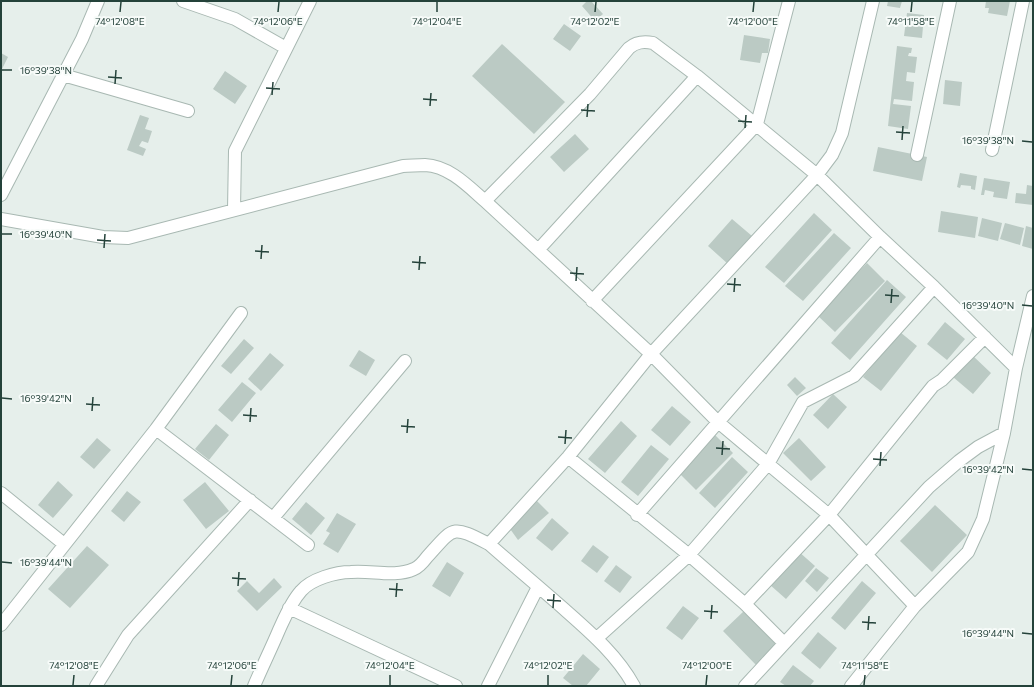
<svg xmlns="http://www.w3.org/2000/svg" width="1034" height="687" viewBox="0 0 1034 687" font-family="Commissioner,sans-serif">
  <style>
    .building { fill: #bbcac4 }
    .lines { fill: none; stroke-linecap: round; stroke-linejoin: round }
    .minor-casing { stroke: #a8b8b2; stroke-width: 14 }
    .minor { stroke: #fff; stroke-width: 12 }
    .ticks { fill: none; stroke: #24423a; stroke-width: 1.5 }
    .ticks-label { font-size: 10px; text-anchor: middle; fill: #24423a; stroke: #f7fbf9; stroke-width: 4; stroke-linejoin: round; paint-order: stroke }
  </style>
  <rect width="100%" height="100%" fill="#e6efeb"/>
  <path class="building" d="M 587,1 L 591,1 L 603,14 L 595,21 L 582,6 Z
    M 888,1 L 902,1 L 900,8 L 887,6 Z
    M 986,1 L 1010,1 L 1007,16 L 988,13 L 989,8 L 985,8 Z
    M 907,13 L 924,15 L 922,38 L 904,36 Z
    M 564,24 L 581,36 L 570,51 L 553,39 Z
    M 744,35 L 770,39 L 768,53 L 762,53 L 760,63 L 740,60 Z
    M 502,44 L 565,102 L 534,134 L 472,76 Z
    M 897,46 L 912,48 L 911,53 L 909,53 L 908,56 L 917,57 L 915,73 L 907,72 L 906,81 L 914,82 L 912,101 L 894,99 L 893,104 L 911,106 L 908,129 L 888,126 Z
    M 1,53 L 8,57 L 1,71 Z
    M 225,71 L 247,86 L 235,104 L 213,89 Z
    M 945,80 L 962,82 L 960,106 L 943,104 Z
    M 140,115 L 149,118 L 145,129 L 152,131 L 148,143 L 142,141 L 139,146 L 146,149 L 143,156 L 127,150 Z
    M 575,134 L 589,149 L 564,172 L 550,157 Z
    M 878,147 L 927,157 L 922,181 L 873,171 Z
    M 960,173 L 977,176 L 975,190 L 971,189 L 971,186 L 961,185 L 960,188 L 957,187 Z
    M 984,178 L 1010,182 L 1007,199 L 993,197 L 994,192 L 985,190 L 984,195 L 981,195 Z
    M 1027,185 L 1033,186 L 1033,205 L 1015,203 L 1016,193 L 1026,194 Z
    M 941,211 L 978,217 L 975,238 L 938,232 Z
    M 814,213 L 832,230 L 784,283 L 765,267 Z
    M 982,218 L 1002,223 L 998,241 L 978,236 Z
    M 732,219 L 752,236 L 728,264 L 708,246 Z
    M 1005,223 L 1024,228 L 1020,245 L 1000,239 Z
    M 1026,226 L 1033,228 L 1033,249 L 1022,246 Z
    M 834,233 L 851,248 L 803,301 L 785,286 Z
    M 867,263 L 885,281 L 835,332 L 817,315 Z
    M 887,280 L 906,297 L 850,360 L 831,343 Z
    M 945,322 L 965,339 L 947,360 L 927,344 Z
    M 900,332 L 917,346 L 881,391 L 863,377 Z
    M 244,339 L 254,348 L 231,374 L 221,366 Z
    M 359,350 L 375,360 L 366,376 L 349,366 Z
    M 270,353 L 284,365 L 261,391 L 248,379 Z
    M 972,355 L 991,373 L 973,394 L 953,377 Z
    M 795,377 L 806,388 L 797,396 L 787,385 Z
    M 242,382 L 256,393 L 232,422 L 218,410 Z
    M 833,394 L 847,407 L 828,429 L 813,415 Z
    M 672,406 L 691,422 L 670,446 L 651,430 Z
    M 621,421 L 637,436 L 605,473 L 588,459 Z
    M 216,424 L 229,435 L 209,460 L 195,449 Z
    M 715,435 L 733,453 L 696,490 L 678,472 Z
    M 97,438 L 111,450 L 94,469 L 80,457 Z
    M 799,438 L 826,467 L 811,481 L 783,453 Z
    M 651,445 L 669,459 L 638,496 L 621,482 Z
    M 732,457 L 748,472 L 715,508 L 699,493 Z
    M 58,481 L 73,495 L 53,518 L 38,505 Z
    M 205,482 L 229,511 L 206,529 L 183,500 Z
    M 127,491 L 141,502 L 124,522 L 111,511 Z
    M 535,499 L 549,513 L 518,540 L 508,526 Z
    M 306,502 L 325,518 L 311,535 L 292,519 Z
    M 935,505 L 967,535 L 932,572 L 900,541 Z
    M 337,513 L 356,524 L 338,553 L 323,544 L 330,533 L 326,531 Z
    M 552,518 L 569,533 L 552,551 L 536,538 Z
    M 593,545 L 609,557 L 597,573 L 581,561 Z
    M 87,546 L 109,565 L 70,608 L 48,589 Z
    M 798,551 L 815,566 L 786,599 L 769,584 Z
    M 447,562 L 464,573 L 450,597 L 432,586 Z
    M 616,565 L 632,577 L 620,593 L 604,581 Z
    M 816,568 L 829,578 L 817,592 L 805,581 Z
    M 274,578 L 282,587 L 257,611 L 237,591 L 247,581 L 259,593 Z
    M 862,581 L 876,593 L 845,630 L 831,618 Z
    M 683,606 L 699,618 L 682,640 L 666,628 Z
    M 744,611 L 778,645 L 757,666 L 723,631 Z
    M 818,632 L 837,648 L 820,669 L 801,653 Z
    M 583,654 L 600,669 L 586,686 L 573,686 L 563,678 Z
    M 793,665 L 814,681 L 810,686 L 786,686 L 780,682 Z"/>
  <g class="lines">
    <g class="minor-casing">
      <path id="minor" d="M 183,1 L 235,19 L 286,48
        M 63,75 L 188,111
        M 992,150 L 1023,1
        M 917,155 L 950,1
        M 1,195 L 82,39 L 98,1
        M 485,201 L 590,94 L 629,48 C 636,42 643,41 653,43 L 697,76 L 817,175 L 880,237 L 934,287 L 1016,368
        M 234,210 L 235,151 L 310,1
        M 1,219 L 103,237 L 128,238 L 403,166 C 410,166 417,165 425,165 C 449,166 468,186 485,201 L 651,354 L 718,422 L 829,515 L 915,606
        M 539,249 L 697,76
        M 592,301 L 757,124 L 789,1
        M 156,429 L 308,545
        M 568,457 L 689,555 L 745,604 L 784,643
        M 1,493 L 64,544
        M 637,515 L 880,237
        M 273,518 L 405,361
        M 489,544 C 514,566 539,587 564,609 C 590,632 617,655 634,686
        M 745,604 L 829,515 L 933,386 L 942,380 L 985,337
        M 289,608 L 456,686
        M 1,625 L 156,429 L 241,313
        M 597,638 L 689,555 L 768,464 L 803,402 L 854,376 L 934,287
        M 96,686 L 128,635 L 250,500
        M 254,686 C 262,667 271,649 279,630 C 285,617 291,602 301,591 C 311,579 336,572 351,572 C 372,570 394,578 414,569 C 419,567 424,561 427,557 C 455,526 451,525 489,544 L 568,457 L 651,354 L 817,175 L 832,155 L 842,133 L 873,1
        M 488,686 L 538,587
        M 745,686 L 929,487 L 959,461 L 978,447 L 1004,433
        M 851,686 L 915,606 L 968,552 L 983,519 L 1004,433 L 1016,368 L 1033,296"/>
    </g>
    <use href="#minor" class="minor"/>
  </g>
  <path class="ticks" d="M 120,12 L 121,2M 278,12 L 279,2M 437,12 L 437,2M 595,12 L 596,2M 753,12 L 754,2M 911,12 L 912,2M 2,70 L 12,70M 108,77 L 122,78M 115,84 L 116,70M 266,88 L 280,89M 272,95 L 273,82M 423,99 L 437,100M 430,106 L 431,93M 581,110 L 595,111M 587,117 L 588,104M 738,121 L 752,122M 745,128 L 746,115M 896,132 L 910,133M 902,140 L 903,126M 1022,141 L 1032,142M 2,234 L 12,234M 97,240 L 111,241M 104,248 L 105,234M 255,251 L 269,252M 261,259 L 262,245M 412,262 L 426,263M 419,270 L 420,256M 570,273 L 584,274M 576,281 L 577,267M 727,284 L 741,285M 734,292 L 735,278M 885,295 L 899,296M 891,303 L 892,289M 1022,305 L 1032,306M 2,398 L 12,399M 86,404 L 100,405M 92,411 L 93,397M 243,415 L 257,416M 250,422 L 251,408M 401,426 L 415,427M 407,433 L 408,419M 558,437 L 572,438M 565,444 L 566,430M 716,448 L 730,449M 722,455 L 723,441M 873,459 L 887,460M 880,466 L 881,452M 1022,469 L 1032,470M 2,562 L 12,563M 232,578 L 246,579M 238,586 L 239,572M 389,589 L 403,590M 396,597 L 397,583M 547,600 L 561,601M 553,608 L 554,594M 704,611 L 718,612M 711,619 L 712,605M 862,622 L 876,623M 868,630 L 869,616M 1022,633 L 1032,634M 73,685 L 74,675M 231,685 L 232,675M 390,685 L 390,675M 548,685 L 548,675M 706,685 L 707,675M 864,685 L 865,675"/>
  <g class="ticks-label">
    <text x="120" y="25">74°12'08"E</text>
    <text x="278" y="25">74°12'06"E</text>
    <text x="437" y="25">74°12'04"E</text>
    <text x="595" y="25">74°12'02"E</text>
    <text x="753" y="25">74°12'00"E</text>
    <text x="911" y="25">74°11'58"E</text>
    <text x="46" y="74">16°39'38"N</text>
    <text x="988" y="144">16°39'38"N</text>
    <text x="46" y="238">16°39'40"N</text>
    <text x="988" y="309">16°39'40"N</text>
    <text x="46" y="402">16°39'42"N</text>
    <text x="988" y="473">16°39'42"N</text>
    <text x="46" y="566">16°39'44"N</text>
    <text x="988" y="637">16°39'44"N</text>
    <text x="74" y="669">74°12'08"E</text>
    <text x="232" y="669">74°12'06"E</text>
    <text x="390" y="669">74°12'04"E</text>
    <text x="548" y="669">74°12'02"E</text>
    <text x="707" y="669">74°12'00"E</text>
    <text x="865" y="669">74°11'58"E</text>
  </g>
  <rect width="1034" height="687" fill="none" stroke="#24423a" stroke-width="4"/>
</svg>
